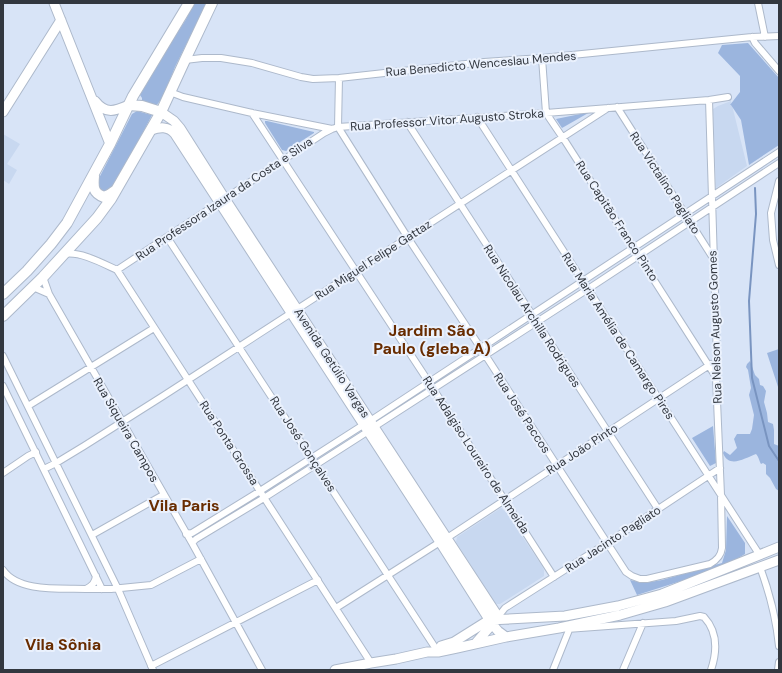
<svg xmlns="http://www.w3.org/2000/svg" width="782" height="673" viewBox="0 0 782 673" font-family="'DM Sans',sans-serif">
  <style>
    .built { fill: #c8d8f0 }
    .green { fill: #9bb5de }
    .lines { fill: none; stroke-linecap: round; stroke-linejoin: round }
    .stream { stroke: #7994c0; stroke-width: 2 }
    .street-casing { stroke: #adb9cb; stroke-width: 8 }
    .secondary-casing { stroke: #adb9cb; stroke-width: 11 }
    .primary-casing { stroke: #adb9cb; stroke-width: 12 }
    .street { stroke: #fff; stroke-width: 6 }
    .secondary { stroke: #fff; stroke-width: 9 }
    .primary { stroke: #fff; stroke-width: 10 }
    .labels { text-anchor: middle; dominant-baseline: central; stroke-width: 4; stroke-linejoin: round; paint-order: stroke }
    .street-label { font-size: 12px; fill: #32373f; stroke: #eaf1fd }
    .district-label { font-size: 16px; font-weight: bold; fill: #682c00; stroke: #eaf1fd }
  </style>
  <rect width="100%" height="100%" fill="#d8e4f7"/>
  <path class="built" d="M 731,101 L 747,166 L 716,188 L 713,109 L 718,106 Z
    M 3,134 L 20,144 L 7,164 L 17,170 L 9,184 L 3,180 Z
    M 501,508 L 506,512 L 542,566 L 544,570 L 544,576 L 500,604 L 497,604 L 495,603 L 456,542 L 457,537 Z"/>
  <path class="green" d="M 194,3 L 207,3 L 175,67 L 163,97 L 156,106 L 142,102 L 142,98 L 140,95 L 171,42 L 185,21 Z
    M 748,43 L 779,78 L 779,145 L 749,165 L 741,120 L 731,105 L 730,105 L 740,92 L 740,76 L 718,53 L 722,45 Z
    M 137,111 L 152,115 L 113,190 L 103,194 L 96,184 L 132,114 Z
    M 590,112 L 562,128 L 556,119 Z
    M 265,121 L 267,121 L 314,132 L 314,133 L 286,151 L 282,150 L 265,123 Z
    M 779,349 L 779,390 L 767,353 Z
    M 750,361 L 755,375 L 759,379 L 760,385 L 763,386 L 766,391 L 764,402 L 767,413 L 768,422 L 773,424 L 774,430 L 774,444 L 779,446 L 779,491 L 776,489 L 770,478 L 766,474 L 766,465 L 763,463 L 761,464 C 759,461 759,457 756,454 C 745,458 729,469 723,453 L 724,451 L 730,455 L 737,448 L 734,439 L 737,434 L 750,434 L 752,429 L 754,415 L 749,395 L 751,388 L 748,370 L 746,367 L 747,364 Z
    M 713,426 L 716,463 L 710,466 L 692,438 Z
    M 727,516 L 745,543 L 745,554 L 722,568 L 637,595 L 630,580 L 644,583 L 662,580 L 722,563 L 726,550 Z"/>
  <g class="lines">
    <path class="stream" d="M 755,188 L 756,214 L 749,301 L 752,378 L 769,446 L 779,461"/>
    <g class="street-casing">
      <path id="street" d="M 758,3 L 765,37
        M 752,37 L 755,43 L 779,71
        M 542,58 L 546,113 L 565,141 L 716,377
        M 185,60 L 202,58 L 221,58 L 252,63 L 301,77 L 313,79 L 339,78 L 484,62 L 542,58 L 752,37 L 779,36
        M 339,78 L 338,127 L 408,238 L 482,350 L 626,572 L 632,576 L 640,579 L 647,579 L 710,564 C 717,560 721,556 722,548 L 721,495 L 716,377 L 717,360 L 709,100
        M 170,92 L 183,97 L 252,113 L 332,129 L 338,127 L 546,113 L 709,100 L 728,97
        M 617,107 L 713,258
        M 252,113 L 432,387 L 554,577
        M 477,117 L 759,554
        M 407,122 L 658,509
        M 779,181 L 771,213 L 773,240 L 779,265
        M 167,237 L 438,652
        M 64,254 C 80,251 102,263 117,270 L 371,663
        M 117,270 L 324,133 L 332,129
        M 33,287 L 49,294 L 43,277
        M 49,294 L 192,543 L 262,670
        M 3,356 L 118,589 L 153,670
        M 3,386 L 102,589
        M 28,406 L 154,328
        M 370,421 L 779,152
        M 374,427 L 588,289 L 779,163
        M 44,469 L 56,463 L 84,446 L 163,396 L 608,108
        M 3,473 L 28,456 L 36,452
        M 186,534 L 192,533 L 260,491 L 363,425
        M 92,535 L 163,495
        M 447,538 L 711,364
        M 192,543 L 196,539 L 264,498 L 367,432
        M 760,567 C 770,594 776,617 779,646
        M 3,570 C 19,593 62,588 86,589
        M 96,576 C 95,583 92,586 86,589 L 111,589 L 151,585 L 201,559
        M 336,608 L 440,542
        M 499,618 L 501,613 L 505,608 L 607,543 L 720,468
        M 567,629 L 676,621 L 700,616 L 704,617 C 718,632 717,652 711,670
        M 151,666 L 318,580
        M 553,670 L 569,630
        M 623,670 L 643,623
        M 778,670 L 779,662"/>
    </g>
    <g class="secondary-casing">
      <path id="secondary" d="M 54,3 L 110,144
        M 95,101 C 106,115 115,111 129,105
        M 3,112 L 61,20
        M 161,112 L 174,121 L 180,128 L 225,199 L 499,618 C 490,626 483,635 475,644
        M 151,130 C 160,127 168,126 175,134 L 440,542 L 492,624 L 498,631 L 506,637
        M 441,646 L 454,642 L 489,620 L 565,616 L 618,606 L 662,594 L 779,547
        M 335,670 L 371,663 L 396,659 L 427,652 L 438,652 L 457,648 L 506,637 L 559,628 L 620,615 L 665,602 L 779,560"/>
    </g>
    <g class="primary-casing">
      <path id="primary" d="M 129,105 L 142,106 L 161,112
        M 94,176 C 93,187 93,193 104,197 L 109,195 L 116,190
        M 3,294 L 27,271 L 51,244 L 67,223 L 110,144 L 133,96 L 189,3
        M 3,316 L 43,277 L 97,218 L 111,199 L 161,112 L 185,60 L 212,3"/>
    </g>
    <use href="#street" class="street"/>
    <use href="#secondary" class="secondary"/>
    <use href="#primary" class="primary"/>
  </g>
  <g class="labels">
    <g class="street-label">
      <text transform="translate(481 64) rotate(-5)">Rua Benedicto Wenceslau Mendes</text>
      <text transform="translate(447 120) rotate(-4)">Rua Professor Vitor Augusto Stroka</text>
      <text transform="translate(665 183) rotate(57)">Rua Victalino Pagliato</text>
      <text transform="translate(224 199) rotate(-34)">Rua Professora Izaura da Costa e Silva</text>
      <text transform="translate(617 221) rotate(57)">Rua Capitão Franco Pinto</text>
      <text transform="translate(373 260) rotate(-33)">Rua Miguel Felipe Gattaz</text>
      <text transform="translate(532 316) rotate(57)">Rua Nicolau Archilla Rodrigues</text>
      <text transform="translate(715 327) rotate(-92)">Rua Nelson Augusto Gomes</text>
      <text transform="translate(618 336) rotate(57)">Rua Maria Amélia de Camargo Pires</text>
      <text transform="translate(332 363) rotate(57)">Avenida Getúlio Vargas</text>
      <text transform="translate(522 413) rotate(57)">Rua José Paccos</text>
      <text transform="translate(126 430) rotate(60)">Rua Siqueira Campos</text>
      <text transform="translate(229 443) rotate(57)">Rua Ponta Grossa</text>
      <text transform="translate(303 444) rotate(57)">Rua José Gonçalves</text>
      <text transform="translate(582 449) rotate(-33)">Rua João Pinto</text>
      <text transform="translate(476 455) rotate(57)">Rua Adalgiso Loureiro de Almeida</text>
      <text transform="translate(613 539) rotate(-33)">Rua Jacinto Pagliato</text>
    </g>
    <g class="district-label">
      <text x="432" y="330">Jardim São<tspan x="432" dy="18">Paulo (gleba A)</tspan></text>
      <text x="184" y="505">Vila Paris</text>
      <text x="63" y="644">Vila Sônia</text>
    </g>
  </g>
  <rect width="782" height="673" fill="none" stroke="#32373f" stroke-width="8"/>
</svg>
